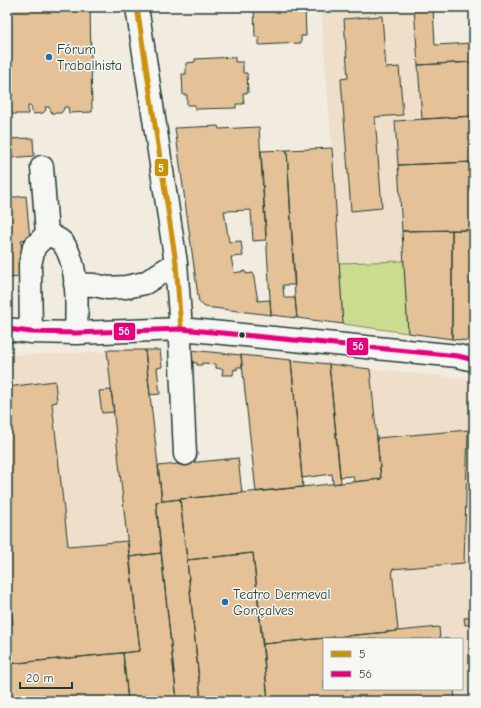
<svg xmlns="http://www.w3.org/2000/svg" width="481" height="708" viewBox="0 0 481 708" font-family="'Comic Neue',sans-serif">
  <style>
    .built { fill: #eedeca; fill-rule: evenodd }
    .green { fill: #cbdc90; stroke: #758c62 }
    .building { fill: #e4c196; stroke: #1f3d34 }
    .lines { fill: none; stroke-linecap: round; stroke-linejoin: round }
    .minor-casing { stroke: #1f3d34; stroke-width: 25 }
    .minor { stroke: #f6f6f2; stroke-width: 22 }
    .bus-1-casing { stroke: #f6f6f2; stroke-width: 8 }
    .bus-2-casing { stroke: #f6f6f2; stroke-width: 8 }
    .bus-1 { stroke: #cc910a; stroke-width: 5 }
    .bus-2 { stroke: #e5007d; stroke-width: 5 }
    .poi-dot { fill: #1f6fb2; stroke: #f6f6f2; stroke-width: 1.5 }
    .bus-dot { fill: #1f3d34; stroke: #f6f6f2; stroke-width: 1.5 }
    .labels { text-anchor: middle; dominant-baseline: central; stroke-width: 3; stroke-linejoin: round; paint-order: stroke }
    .poi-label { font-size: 14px; fill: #1f3d34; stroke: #f6f6f2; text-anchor: start }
    .line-badge { stroke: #f6f6f2; stroke-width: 1.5 }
    .badge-label { font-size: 11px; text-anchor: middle; font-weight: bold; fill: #fff }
  </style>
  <rect width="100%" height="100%" fill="#f2ebe0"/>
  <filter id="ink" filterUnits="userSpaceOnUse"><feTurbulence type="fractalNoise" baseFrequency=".025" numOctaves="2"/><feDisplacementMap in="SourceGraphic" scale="8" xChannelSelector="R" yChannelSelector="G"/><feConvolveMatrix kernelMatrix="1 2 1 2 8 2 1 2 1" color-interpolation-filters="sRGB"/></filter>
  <g filter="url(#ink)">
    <path class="built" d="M 321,7 L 414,7 L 422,119 L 395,121 L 408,333 L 343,324 L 332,148 Z
      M 121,351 L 162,501 L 381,479 L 370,369 L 471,379 L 474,381 L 474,643 L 471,701 L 7,701 L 7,355 L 59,354 ZM 324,639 L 462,639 L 462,689 L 324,689 Z"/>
    <path class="green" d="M 404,261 L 408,333 L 343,324 L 339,263 Z"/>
    <path class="building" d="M 7,7 L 25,7 L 25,8 L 29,8 L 29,7 L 44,7 L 44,8 L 47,8 L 47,7 L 90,7 L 92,112 L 69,113 L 68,107 L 64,107 L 64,109 L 61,113 L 52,113 L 49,107 L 45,107 L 46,110 L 43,113 L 34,114 L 32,111 L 31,106 L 28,106 L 28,114 L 7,114 Z
      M 254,7 L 305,7 L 306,36 L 301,36 L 301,43 L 259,45 L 259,37 L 255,37 Z
      M 414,7 L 433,7 L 435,45 L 474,43 L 474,62 L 418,65 Z
      M 382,16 L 386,68 L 399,67 L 403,115 L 375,117 L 382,208 L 351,211 L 341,79 L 348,78 L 344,19 Z
      M 235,57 L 235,62 L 243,62 L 243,73 L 247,73 L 248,93 L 243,93 L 244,104 L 236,104 L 236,108 L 195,109 L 195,105 L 187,105 L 187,95 L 183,95 L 182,74 L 186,74 L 186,63 L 195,62 L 195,59 Z
      M 474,62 L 474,116 L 422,119 L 418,65 Z
      M 474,116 L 474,162 L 398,165 L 395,121 Z
      M 218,126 L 219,129 L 259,127 L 266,240 L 253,241 L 251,210 L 224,211 L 229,242 L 241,241 L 243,256 L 231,257 L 234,273 L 245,271 L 246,274 L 253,273 L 258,301 L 270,300 L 271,315 L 205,307 L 199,302 L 198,296 L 175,128 Z
      M 33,138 L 34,156 L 8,158 L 7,139 Z
      M 332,148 L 335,194 L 343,324 L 297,318 L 295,298 L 287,150 Z
      M 287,150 L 295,285 L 283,285 L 284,298 L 295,298 L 297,318 L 271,315 L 261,151 Z
      M 474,162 L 474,230 L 402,231 L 398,165 Z
      M 26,196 L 30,239 L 21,240 L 23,277 L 9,278 L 7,248 L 7,198 Z
      M 452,230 L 452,339 L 408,333 L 402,231 Z
      M 452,230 L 474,230 L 474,342 L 452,339 Z
      M 107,350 L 145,350 L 162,501 L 156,502 L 161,553 L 129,557 Z
      M 145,350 L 160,350 L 162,367 L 157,368 L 160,394 L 150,395 Z
      M 190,350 L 241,355 L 242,367 L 237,367 L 237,370 L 234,369 L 233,375 L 222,375 L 223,369 L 216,368 L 216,364 L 202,363 L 202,365 L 197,365 L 197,363 L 189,362 Z
      M 241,355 L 291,360 L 303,487 L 256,492 Z
      M 291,360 L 329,364 L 341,483 L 333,484 L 332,474 L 302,478 Z
      M 329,364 L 370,369 L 381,479 L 354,482 L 353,476 L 340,477 Z
      M 55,381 L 57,402 L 52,403 L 68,546 L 128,541 L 140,651 L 7,664 L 7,625 L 13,624 L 7,568 L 7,387 Z
      M 111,390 L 114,412 L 102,413 L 99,391 Z
      M 468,430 L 464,563 L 392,569 L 398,631 L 263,644 L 253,553 L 187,560 L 180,499 L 381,479 L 377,438 Z
      M 238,458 L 242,493 L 162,501 L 158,466 Z
      M 180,499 L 187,560 L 201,701 L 177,701 L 156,502 Z
      M 161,553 L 177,701 L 128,701 L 123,653 L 140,651 L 129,557 Z
      M 253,553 L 268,701 L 201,701 L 187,560 Z
      M 474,617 L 474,624 L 465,625 L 464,618 Z
      M 439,627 L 440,639 L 449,639 L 324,639 L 324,689 L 454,689 L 455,701 L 268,701 L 263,644 Z
      M 123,653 L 128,701 L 7,701 L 7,664 Z"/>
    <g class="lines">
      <g class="minor-casing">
        <path id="minor" d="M 137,7 L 176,263 L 181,329 L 180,343 L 185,454
          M 42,167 L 47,234
          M 47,234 C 52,236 60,239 63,243 C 79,265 77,307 76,333
          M 75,284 L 94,285 L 108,288 L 126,287 L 145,283 L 176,263
          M 7,329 L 31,332 L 76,333 L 181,329 L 458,356 L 474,360
          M 31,332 L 30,265 L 34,247 L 47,234"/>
      </g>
      <use href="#minor" class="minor"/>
      <g class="bus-1-casing">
        <path id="bus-1" d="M 137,7 L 176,263 L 181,329"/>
      </g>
      <g class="bus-2-casing">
        <path id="bus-2" d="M 7,329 L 31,332 L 76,333 L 181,329 L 458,356 L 474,360"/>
      </g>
      <use href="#bus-1" class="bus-1"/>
      <use href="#bus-2" class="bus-2"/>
    </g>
  </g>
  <g class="poi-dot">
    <circle cx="49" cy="57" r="4"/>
    <circle cx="225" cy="602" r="4"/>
  </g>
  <circle class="bus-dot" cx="242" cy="335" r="3.5"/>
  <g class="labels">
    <g class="poi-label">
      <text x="57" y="49">Fórum<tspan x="57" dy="16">Trabalhista</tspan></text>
      <text x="233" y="594">Teatro Dermeval<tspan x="233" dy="16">Gonçalves</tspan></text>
    </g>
  </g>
  <g class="line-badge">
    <rect x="154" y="158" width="15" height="19" rx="4" fill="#cc910a"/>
    <rect x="113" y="322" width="23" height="19" rx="4" fill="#e5007d"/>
    <rect x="346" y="337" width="23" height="19" rx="4" fill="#e5007d"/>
  </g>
  <g class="badge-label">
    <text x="161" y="172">5</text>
    <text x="124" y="335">56</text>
    <text x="358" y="350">56</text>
  </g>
  <rect width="481" height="708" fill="none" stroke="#f6f6f2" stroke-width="24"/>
  <rect x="12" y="12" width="457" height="684" fill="none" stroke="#1f3d34" stroke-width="1.5" filter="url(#ink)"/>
  <rect x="323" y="638" width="140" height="52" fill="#f6f6f2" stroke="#a0aca6"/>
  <rect x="331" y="651" width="20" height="6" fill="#cc910a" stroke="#a0aca6"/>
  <text x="359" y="658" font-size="12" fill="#1f3d34">5</text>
  <rect x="331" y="671" width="20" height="6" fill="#e5007d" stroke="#a0aca6"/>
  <text x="359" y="678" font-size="12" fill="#1f3d34">56</text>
  <path d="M20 682v6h52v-6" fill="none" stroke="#1f3d34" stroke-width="2"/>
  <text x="26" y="682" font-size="12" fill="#1f3d34" stroke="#f6f6f2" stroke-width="3" paint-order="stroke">20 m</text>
</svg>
